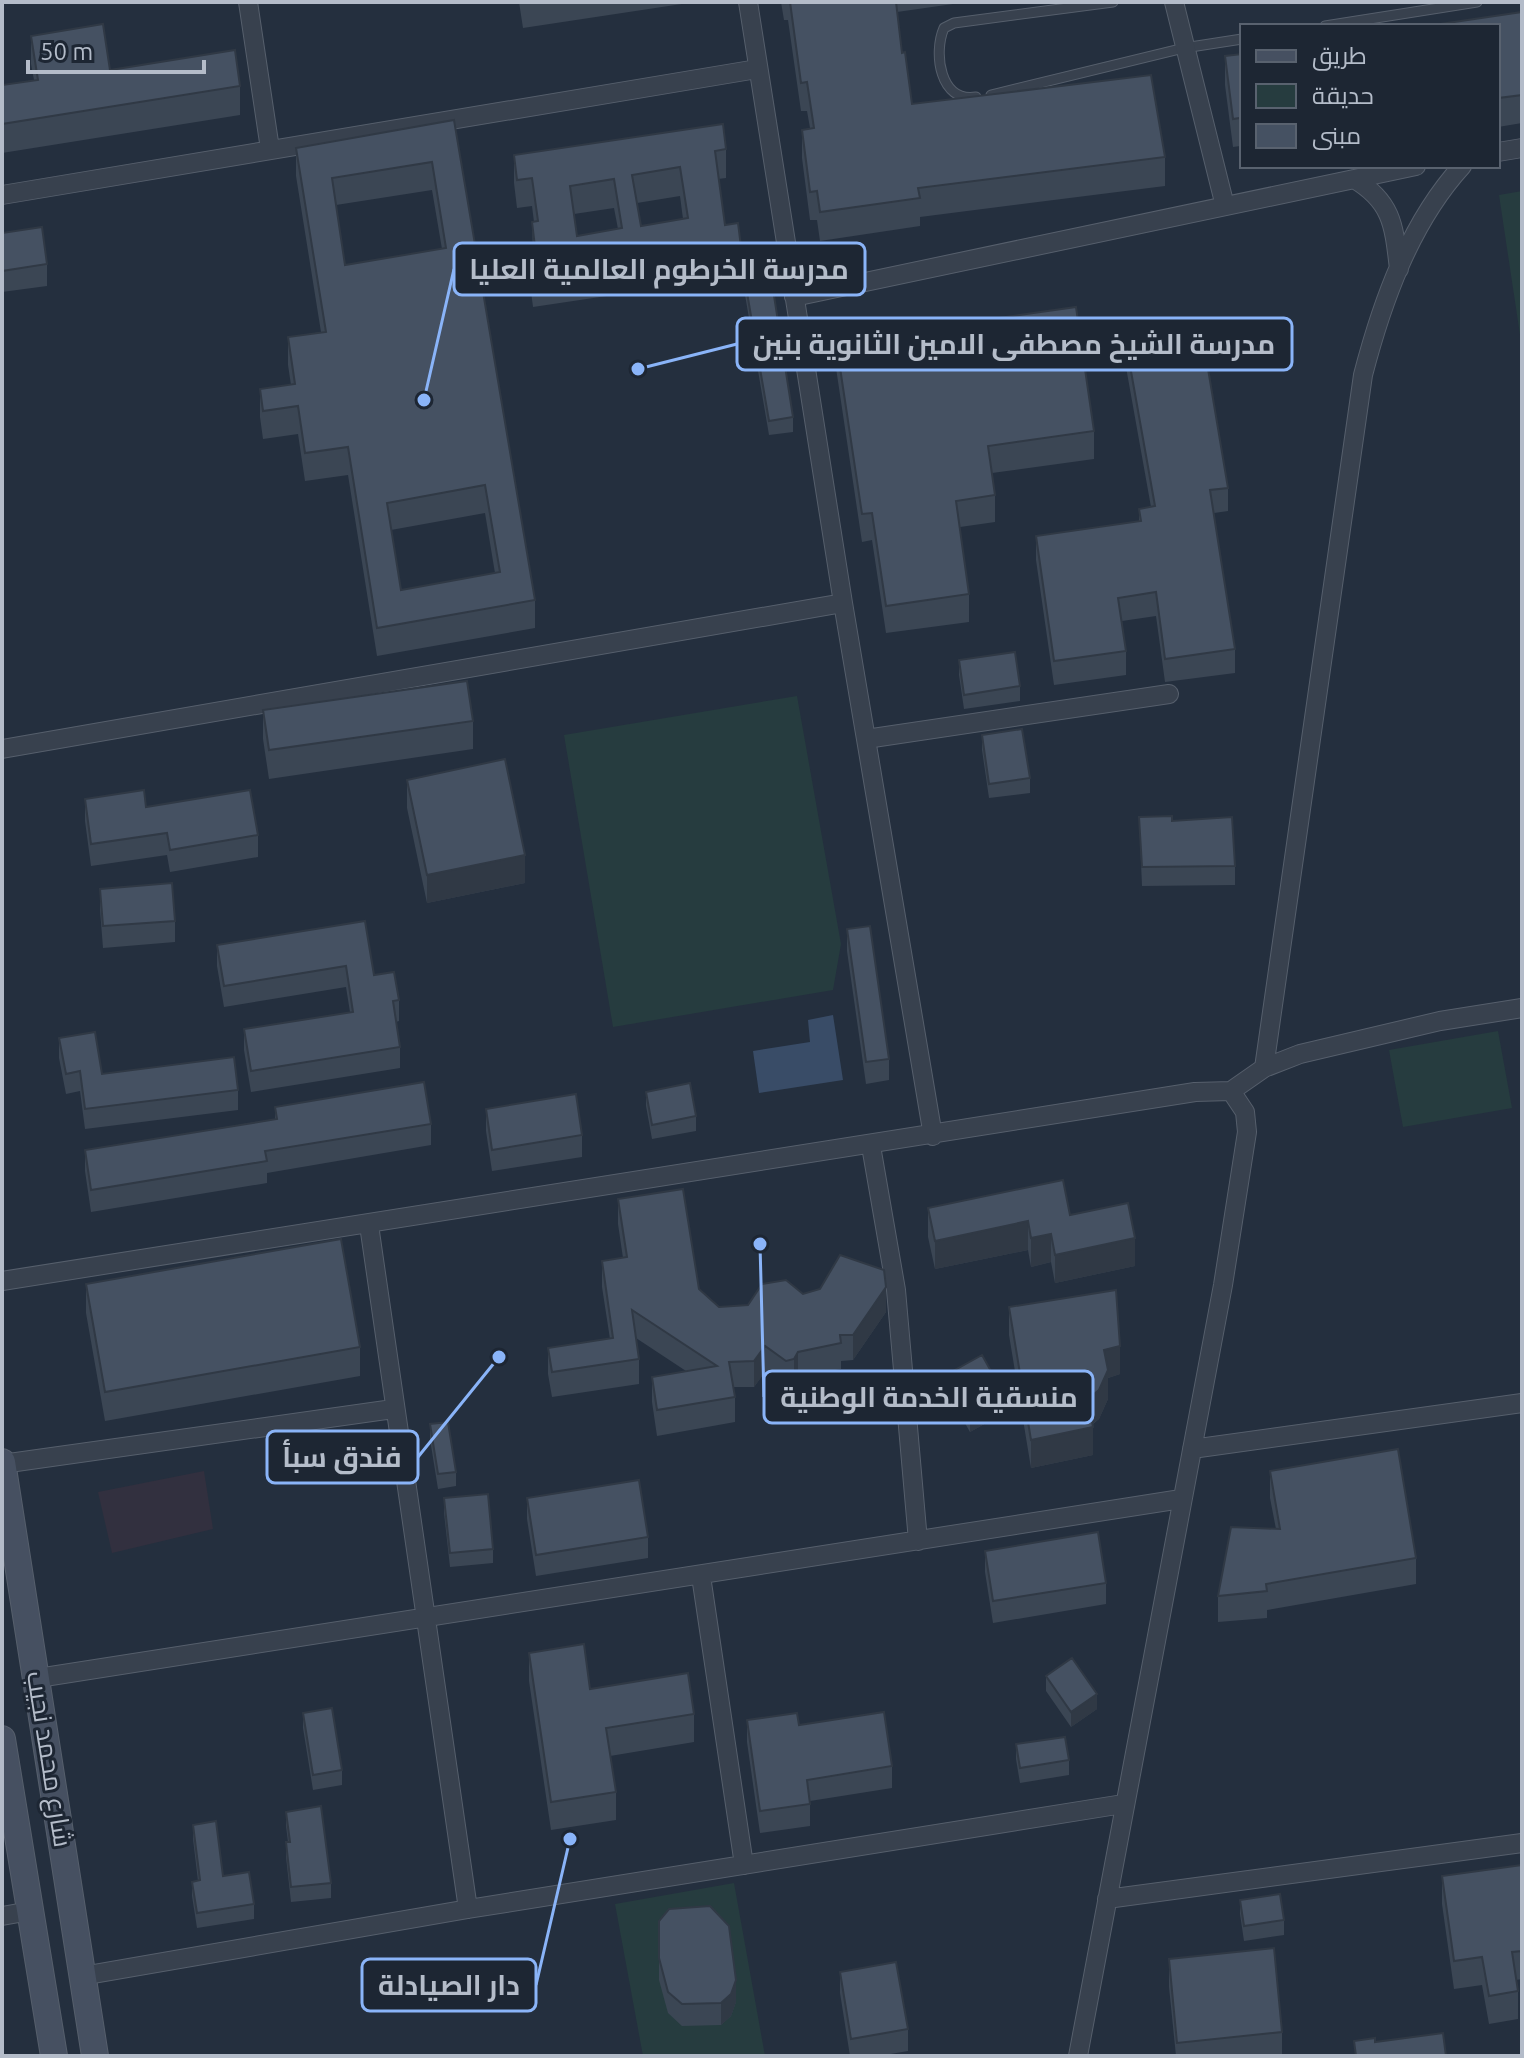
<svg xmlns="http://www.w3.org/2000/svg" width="1524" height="2058" viewBox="0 0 1524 2058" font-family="Ubuntu,Cairo,sans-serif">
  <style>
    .medical { fill: #32303f }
    .green { fill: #263c3f }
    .water { fill: #394c67 }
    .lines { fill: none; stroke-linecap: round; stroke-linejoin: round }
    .lane-casing { stroke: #565f6c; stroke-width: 11 }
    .street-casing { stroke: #565f6c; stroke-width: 20 }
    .secondary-casing { stroke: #565f6c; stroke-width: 28 }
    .lane { stroke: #38414e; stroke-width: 9 }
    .street { stroke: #38414e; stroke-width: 18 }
    .secondary { stroke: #465061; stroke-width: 26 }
    .wall { fill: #3b4654; fill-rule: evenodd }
    .shaded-wall { fill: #303945 }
    .building { fill: #455162; stroke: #303945; stroke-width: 2; fill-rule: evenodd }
    .labels { text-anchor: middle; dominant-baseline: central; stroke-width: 6; stroke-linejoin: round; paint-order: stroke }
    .street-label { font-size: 26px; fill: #b4bcc9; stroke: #1d2633 }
    .leader { fill: none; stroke: #8ab4f8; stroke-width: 3 }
    .callout-dot { fill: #8ab4f8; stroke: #1d2633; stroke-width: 3 }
    .callout { fill: #1d2633; stroke: #8ab4f8; stroke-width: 3 }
    .callout-label { font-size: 28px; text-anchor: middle; font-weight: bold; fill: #b4bcc9 }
  </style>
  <rect width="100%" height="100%" fill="#242f3e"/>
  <path class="medical" d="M 204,1471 L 213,1529 L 112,1553 L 98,1492 Z"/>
  <path class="green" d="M 1522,191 L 1522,348 L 1499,195 Z
    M 797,696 L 841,944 L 833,990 L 613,1027 L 564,735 Z
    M 1498,1031 L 1512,1108 L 1403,1127 L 1389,1050 Z
    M 734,1883 L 765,2056 L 643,2056 L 615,1904 Z"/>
  <path class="water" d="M 833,1015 L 843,1080 L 759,1093 L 753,1051 L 810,1042 L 808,1020 Z"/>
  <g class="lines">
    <g class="lane-casing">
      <path id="lane" d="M 1325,26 L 1477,2
        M 991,95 L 1184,48 L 1242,39
        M 976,97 C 940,103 933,53 944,28 L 954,23 L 1113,2"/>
    </g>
    <g class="street-casing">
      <path id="street" d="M 248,2 L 270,149
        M 748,2 L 843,603 L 933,1136
        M 1174,2 L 1225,206
        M 1498,152 L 1522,148
        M 1354,179 C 1393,202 1394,227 1399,269
        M 2,195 L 757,69
        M 794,297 L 1416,166
        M 866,739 L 1169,694
        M 2,749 L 843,603
        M 1264,1068 L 1363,375 C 1382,302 1410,223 1462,166
        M 1231,1091 L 1264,1068 L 1300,1054 L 1440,1021 L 1522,1008
        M 871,1146 L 896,1290 L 918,1541
        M 369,1225 L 468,1909
        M 2,1281 L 1195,1092 L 1231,1091 L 1245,1112 L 1247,1132 L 1223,1285 L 1078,2056
        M 1192,1449 L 1522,1403
        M 2,1464 L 393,1409
        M 701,1576 L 744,1865
        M 38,1678 L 1181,1499
        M 1107,1899 L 1522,1843
        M 2,1916 L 30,1911
        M 82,1976 L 468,1909 L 1123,1804"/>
    </g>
    <g class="secondary-casing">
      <path id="secondary" d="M 2,1462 L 95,2056
        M 2,1739 L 54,2056"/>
    </g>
    <use href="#lane" class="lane"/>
    <use href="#street" class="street"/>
    <use href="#secondary" class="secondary"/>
  </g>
  <path class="wall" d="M 519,2 L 695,2 L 523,28 Z
    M 781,2 L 967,2 L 897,12 L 902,53 L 912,104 L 1165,157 L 1165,186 L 920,217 L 920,226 L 820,241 L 817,220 L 810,220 L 802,158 L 802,130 L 810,128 L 807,111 L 801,111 L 788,20 L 784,20 Z
    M 1522,12 L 1522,123 L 1498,127 L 1498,26 Z
    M 31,36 L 110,70 L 240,86 L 240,115 L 2,153 L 2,85 L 34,80 L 31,64 Z
    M 1242,54 L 1242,160 L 1240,146 L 1233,147 L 1225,85 L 1225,56 Z
    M 454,120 L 535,600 L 535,628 L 377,656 L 348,475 L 305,481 L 298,434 L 263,439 L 260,417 L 260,389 L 291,385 L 288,365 L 288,337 L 321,332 L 296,176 L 296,148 ZM 432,190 L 442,249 L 345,265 L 336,205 ZM 485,513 L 495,573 L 401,590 L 391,530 Z
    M 726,149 L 726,178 L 718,179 L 725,225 L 741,247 L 741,276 L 533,307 L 530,284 L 530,256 L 533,255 L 532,222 L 534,222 L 532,206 L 517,208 L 514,183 L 514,155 ZM 680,196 L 683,219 L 641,226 L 637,203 ZM 614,208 L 618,229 L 577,236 L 574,214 Z
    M 2,233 L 47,264 L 47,286 L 2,292 Z
    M 744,275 L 793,417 L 793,432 L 769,435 L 744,289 Z
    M 1124,332 L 1228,488 L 1228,511 L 1214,513 L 1235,649 L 1235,673 L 1165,682 L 1156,616 L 1122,621 L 1126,651 L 1126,675 L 1054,685 L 1036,560 L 1036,536 L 1139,521 L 1139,509 L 1151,507 L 1124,356 Z
    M 836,341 L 1094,431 L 1094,459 L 992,473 L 995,495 L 995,522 L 960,527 L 969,594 L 969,622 L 886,633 L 872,540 L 862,542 L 836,368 Z
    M 959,660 L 1020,686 L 1020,701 L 964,709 L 959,675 Z
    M 263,710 L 473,721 L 473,749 L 269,779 L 263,739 Z
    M 982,735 L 1030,778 L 1030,793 L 989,798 L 982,750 Z
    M 407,780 L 525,883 L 427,903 L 407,808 Z
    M 85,799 L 146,807 L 258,835 L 258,857 L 170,872 L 167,855 L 91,866 L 85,821 Z
    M 1139,817 L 1172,821 L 1235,866 L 1235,885 L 1142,886 Z
    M 100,889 L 175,921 L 175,942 L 103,948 L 100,910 Z
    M 365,921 L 374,975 L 399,1000 L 399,1021 L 396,1022 L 400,1047 L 400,1068 L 251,1092 L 244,1050 L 244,1029 L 350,1012 L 346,987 L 224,1007 L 217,966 L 217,945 Z
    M 847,929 L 889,1059 L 889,1080 L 866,1084 L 847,951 Z
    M 59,1038 L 102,1074 L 238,1090 L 238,1110 L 85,1129 L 80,1091 L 66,1094 L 59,1058 Z
    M 646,1092 L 696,1116 L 696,1131 L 652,1139 L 646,1106 Z
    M 275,1107 L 431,1124 L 431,1145 L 267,1173 L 267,1183 L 91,1212 L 85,1171 L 85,1150 L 275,1119 Z
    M 486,1109 L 582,1135 L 582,1157 L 492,1171 L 486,1131 Z
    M 618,1199 L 699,1289 L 719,1307 L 748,1305 L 803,1294 L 886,1312 L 853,1360 L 841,1361 L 841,1369 L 798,1377 L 794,1385 L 786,1386 L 765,1372 L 754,1387 L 733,1387 L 735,1397 L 735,1422 L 657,1436 L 652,1402 L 652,1377 L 686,1371 L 636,1338 L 639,1359 L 639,1384 L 552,1397 L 548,1374 L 548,1348 L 610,1339 L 602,1287 L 602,1261 L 623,1258 L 618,1224 Z
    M 928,1208 L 1070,1215 L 1135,1266 L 1055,1283 L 1051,1262 L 1031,1267 L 1028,1250 L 935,1269 L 928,1237 Z
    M 86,1284 L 360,1347 L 360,1376 L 105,1421 L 86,1313 Z
    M 1009,1307 L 1120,1374 L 1108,1378 L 1108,1399 L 1099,1419 L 1093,1424 L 1093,1455 L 1031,1468 L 1009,1335 Z
    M 946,1375 L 1006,1412 L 970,1432 L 946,1390 Z
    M 430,1424 L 456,1472 L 456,1486 L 438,1489 L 430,1439 Z
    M 1270,1471 L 1416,1558 L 1416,1584 L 1267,1610 L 1267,1618 L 1218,1622 L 1218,1596 L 1276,1529 L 1270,1498 Z
    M 444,1498 L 493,1549 L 493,1563 L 450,1567 L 444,1513 Z
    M 527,1498 L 648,1537 L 648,1558 L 536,1576 L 527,1519 Z
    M 985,1551 L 1106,1583 L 1106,1604 L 993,1623 L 985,1572 Z
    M 529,1653 L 590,1689 L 694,1714 L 694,1742 L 610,1756 L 616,1792 L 616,1820 L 551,1830 L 529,1681 Z
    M 1046,1676 L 1097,1709 L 1071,1727 L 1046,1691 Z
    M 303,1713 L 342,1770 L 342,1785 L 313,1790 L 303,1728 Z
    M 747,1720 L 799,1725 L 892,1766 L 892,1788 L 810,1801 L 810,1826 L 760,1833 L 747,1742 Z
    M 1016,1744 L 1069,1760 L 1069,1775 L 1020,1783 L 1016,1759 Z
    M 286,1812 L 331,1883 L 331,1898 L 291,1902 L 286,1857 L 286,1842 L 288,1842 L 286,1826 Z
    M 193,1825 L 223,1876 L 254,1904 L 254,1919 L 197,1928 L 192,1896 L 192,1882 L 198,1881 L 193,1839 Z
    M 1522,1865 L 1522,1979 L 1516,1980 L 1518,1991 L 1518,2019 L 1489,2024 L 1482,1985 L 1454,1989 L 1442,1904 L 1442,1876 Z
    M 1240,1900 L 1284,1920 L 1284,1935 L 1244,1941 L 1240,1914 Z
    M 659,1921 L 736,2002 L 731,2016 L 721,2025 L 682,2026 L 668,2013 L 659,1980 Z
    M 1169,1959 L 1282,2032 L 1282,2056 L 1176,2056 L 1169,1987 Z
    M 840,1972 L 908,2029 L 908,2051 L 879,2056 L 850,2056 L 840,1993 Z"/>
  <path class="shaded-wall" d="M 525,855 L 525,883 L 427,903 L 427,875 Z
    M 1028,1221 L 1028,1250 L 935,1269 L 935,1241 Z
    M 1051,1234 L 1051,1262 L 1031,1267 L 1031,1238 Z
    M 1135,1238 L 1135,1266 L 1055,1283 L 1055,1255 Z
    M 886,1287 L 886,1312 L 853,1360 L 853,1335 Z
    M 765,1346 L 765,1372 L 754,1387 L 754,1361 Z
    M 1120,1346 L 1120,1374 L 1108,1378 L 1108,1399 L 1099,1419 L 1088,1427 L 1088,1399 L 1104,1350 Z
    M 798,1352 L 798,1377 L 794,1385 L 794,1359 Z
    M 1006,1398 L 1006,1412 L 970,1432 L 970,1418 Z
    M 1093,1427 L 1093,1455 L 1031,1468 L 1031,1440 Z
    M 1097,1694 L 1097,1709 L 1071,1727 L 1071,1712 Z
    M 736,1980 L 736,2002 L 731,2016 L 721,2025 L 721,2003 Z"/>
  <path class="building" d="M 790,2 L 896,2 L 902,53 L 905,52 L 912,104 L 1151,75 L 1165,157 L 918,188 L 920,198 L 820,212 L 817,191 L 810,192 L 802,130 L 814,128 L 807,82 L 801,83 Z
    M 1522,12 L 1522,95 L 1498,98 L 1498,26 L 1427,26 Z
    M 103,24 L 110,70 L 235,50 L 240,86 L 2,124 L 2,85 L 38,80 L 31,36 Z
    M 1242,54 L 1242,131 L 1240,118 L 1233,119 L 1225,56 Z
    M 454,120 L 535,600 L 377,628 L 348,447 L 305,453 L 298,406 L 263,411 L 260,389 L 295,384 L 288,337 L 326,332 L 296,148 ZM 432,162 L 446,248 L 345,265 L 332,178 ZM 485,485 L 500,572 L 401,590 L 387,503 Z
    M 723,124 L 726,149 L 715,151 L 725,225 L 738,223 L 741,247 L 533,278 L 530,256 L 536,255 L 532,222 L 538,221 L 532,178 L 517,180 L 514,155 ZM 680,167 L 688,218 L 641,226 L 632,175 ZM 614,179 L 622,228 L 577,236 L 570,186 Z
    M 42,227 L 47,264 L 2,271 L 2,233 Z
    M 770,270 L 793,417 L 769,421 L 744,275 Z
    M 1076,307 L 1094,431 L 988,446 L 995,495 L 956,501 L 969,594 L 886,606 L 872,513 L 862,514 L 836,341 Z
    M 1200,321 L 1228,488 L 1210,490 L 1235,649 L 1165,659 L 1156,592 L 1118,598 L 1126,651 L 1054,661 L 1036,536 L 1141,521 L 1139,509 L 1155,506 L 1124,332 Z
    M 1015,652 L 1020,686 L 964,695 L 959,660 Z
    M 467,681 L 473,721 L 269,750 L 263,710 Z
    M 1022,729 L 1030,778 L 989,784 L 982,735 Z
    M 505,759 L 525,855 L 427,875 L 407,780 Z
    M 144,790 L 146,807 L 250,790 L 258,835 L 170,850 L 167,833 L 91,844 L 85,799 Z
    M 1172,816 L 1172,821 L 1232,817 L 1235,866 L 1142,867 L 1139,817 Z
    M 172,883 L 175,921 L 103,926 L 100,889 Z
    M 365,921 L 374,975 L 394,972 L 399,1000 L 393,1001 L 400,1047 L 251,1071 L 244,1029 L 353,1012 L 346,966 L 224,986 L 217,945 Z
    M 870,926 L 889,1059 L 866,1062 L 847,929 Z
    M 95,1032 L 102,1074 L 234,1057 L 238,1090 L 85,1109 L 80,1071 L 66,1074 L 59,1038 Z
    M 424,1082 L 431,1124 L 265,1151 L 267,1161 L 91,1190 L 85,1150 L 277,1119 L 275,1107 Z
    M 690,1083 L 696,1116 L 652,1125 L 646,1092 Z
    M 576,1094 L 582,1135 L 492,1150 L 486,1109 Z
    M 1063,1180 L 1070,1215 L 1128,1203 L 1135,1238 L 1055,1255 L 1051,1234 L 1031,1238 L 1028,1221 L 935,1241 L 928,1208 Z
    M 683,1189 L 699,1289 L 719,1307 L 748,1305 L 762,1284 L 786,1280 L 803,1294 L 820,1289 L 840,1255 L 884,1270 L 886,1287 L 853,1335 L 840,1335 L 841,1343 L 798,1352 L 794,1359 L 786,1361 L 765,1346 L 754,1361 L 729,1362 L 735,1397 L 657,1410 L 652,1377 L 717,1366 L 632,1310 L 639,1359 L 552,1372 L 548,1348 L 613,1338 L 602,1261 L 627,1257 L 618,1199 Z
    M 341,1239 L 360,1347 L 105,1392 L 86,1284 Z
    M 1116,1290 L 1120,1346 L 1104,1350 L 1108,1370 L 1099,1390 L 1088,1399 L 1093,1427 L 1031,1440 L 1009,1307 Z
    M 982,1355 L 1006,1398 L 970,1418 L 946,1375 Z
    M 448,1422 L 456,1472 L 438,1474 L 430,1424 Z
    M 1398,1449 L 1416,1558 L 1266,1584 L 1267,1591 L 1218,1596 L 1231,1527 L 1280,1529 L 1270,1471 Z
    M 639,1480 L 648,1537 L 536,1555 L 527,1498 Z
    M 488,1494 L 493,1549 L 450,1553 L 444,1498 Z
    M 1098,1532 L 1106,1583 L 993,1601 L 985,1551 Z
    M 584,1644 L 590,1689 L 688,1673 L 694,1714 L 606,1728 L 616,1792 L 551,1802 L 529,1653 Z
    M 1072,1658 L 1097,1694 L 1071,1712 L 1046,1676 Z
    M 332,1708 L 342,1770 L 313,1775 L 303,1713 Z
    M 884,1712 L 892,1766 L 807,1780 L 810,1804 L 760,1811 L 747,1720 L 797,1713 L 799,1725 Z
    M 1065,1737 L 1069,1760 L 1020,1768 L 1016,1744 Z
    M 321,1806 L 331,1883 L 291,1887 L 286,1842 L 290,1842 L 286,1812 Z
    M 216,1821 L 223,1876 L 249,1872 L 254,1904 L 197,1913 L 192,1882 L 200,1880 L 193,1825 Z
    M 1522,1865 L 1522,1951 L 1512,1952 L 1518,1991 L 1489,1996 L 1482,1957 L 1454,1961 L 1442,1876 Z
    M 1280,1894 L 1284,1920 L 1244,1926 L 1240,1900 Z
    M 710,1906 L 729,1926 L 736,1980 L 731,1994 L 721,2003 L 682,2004 L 668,1992 L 659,1958 L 659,1921 L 669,1909 Z
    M 1274,1948 L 1282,2032 L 1177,2043 L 1169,1959 Z
    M 896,1962 L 908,2029 L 851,2039 L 840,1972 Z
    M 1443,2033 L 1446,2056 L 1356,2056 L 1354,2041 L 1375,2038 L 1375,2042 Z"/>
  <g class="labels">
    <g class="street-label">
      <text transform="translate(50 1759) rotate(81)">شارع محمد نجيب</text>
    </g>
  </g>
  <path class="leader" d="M424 400L454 269M638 369L737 344M760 1244L764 1397M499 1357L418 1457M570 1839L536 1985"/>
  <g class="callout-dot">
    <circle cx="424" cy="400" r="8"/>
    <circle cx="638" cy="369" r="8"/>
    <circle cx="760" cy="1244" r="8"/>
    <circle cx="499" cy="1357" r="8"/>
    <circle cx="570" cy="1839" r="8"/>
  </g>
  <g class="callout">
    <rect x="454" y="243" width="411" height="52" rx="8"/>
    <rect x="737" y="318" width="555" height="52" rx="8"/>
    <rect x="764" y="1371" width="329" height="52" rx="8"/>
    <rect x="267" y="1431" width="151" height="52" rx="8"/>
    <rect x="362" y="1959" width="174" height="52" rx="8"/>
  </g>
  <g class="callout-label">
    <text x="659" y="279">مدرسة الخرطوم العالمية العليا</text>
    <text x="1014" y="354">مدرسة الشيخ مصطفى الامين الثانوية بنين</text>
    <text x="929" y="1407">منسقية الخدمة الوطنية</text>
    <text x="342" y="1467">فندق سبأ</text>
    <text x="449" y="1995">دار الصيادلة</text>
  </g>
  <rect width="1524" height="2058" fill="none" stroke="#b4bcc9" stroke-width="8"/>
  <rect x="1240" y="24" width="260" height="144" fill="#1d2633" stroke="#59626f" stroke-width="2"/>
  <rect x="1256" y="50" width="40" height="12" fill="#465061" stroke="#59626f" stroke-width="2"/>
  <text x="1312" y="64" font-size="24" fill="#b4bcc9">طريق</text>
  <rect x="1256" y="84" width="40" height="24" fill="#263c3f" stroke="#59626f" stroke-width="2"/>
  <text x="1312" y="104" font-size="24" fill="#b4bcc9">حديقة</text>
  <rect x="1256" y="124" width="40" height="24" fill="#455162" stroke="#59626f" stroke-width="2"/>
  <text x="1312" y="144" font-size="24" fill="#b4bcc9">مبنى</text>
  <path d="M28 60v12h176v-12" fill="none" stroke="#b4bcc9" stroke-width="4"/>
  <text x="40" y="60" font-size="24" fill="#b4bcc9" stroke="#1d2633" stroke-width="6" paint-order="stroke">50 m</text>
</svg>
